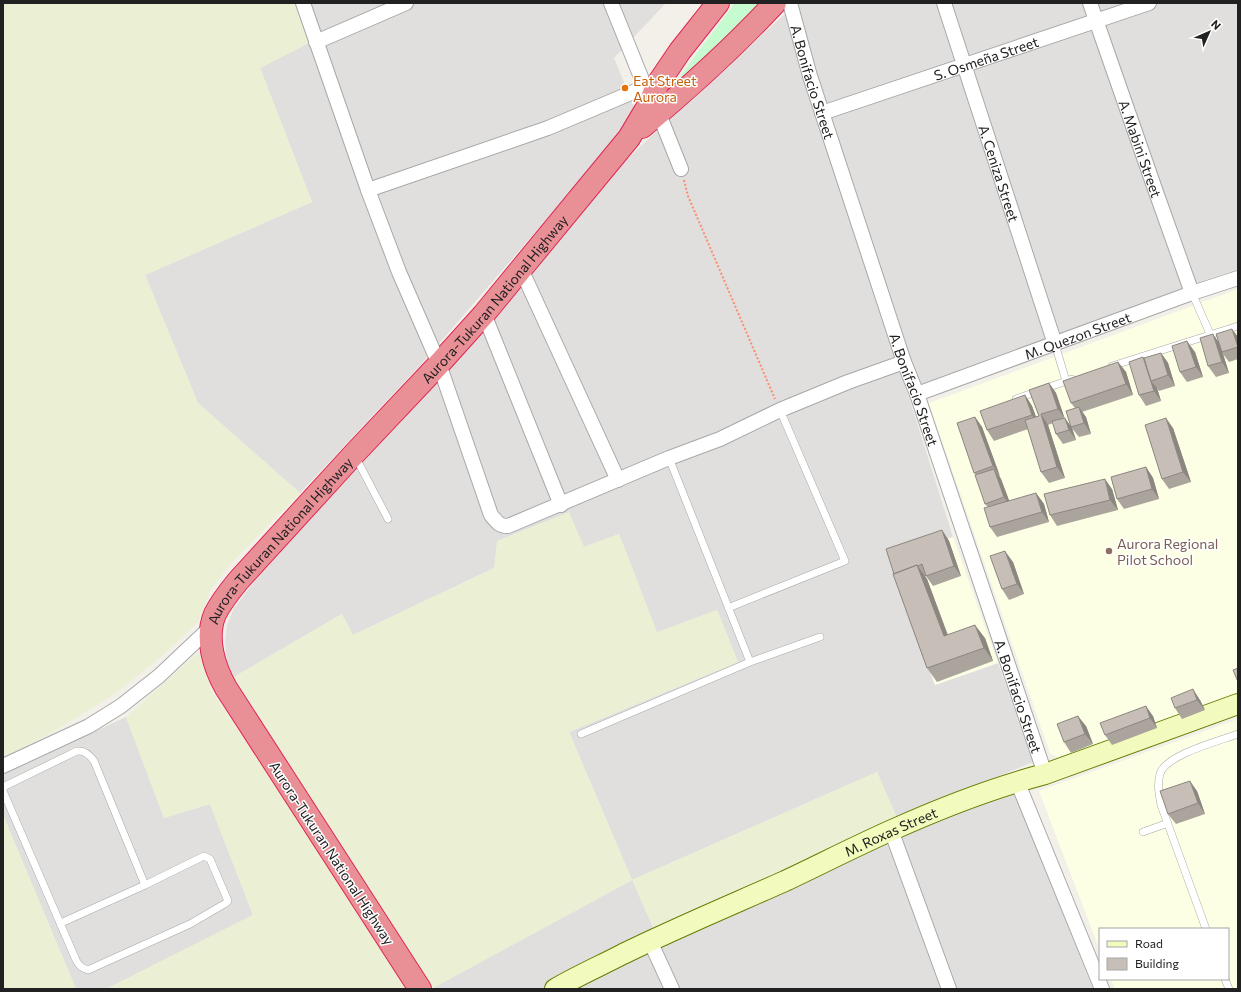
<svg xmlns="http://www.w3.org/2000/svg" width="1241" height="992" viewBox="0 0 1241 992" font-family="Commissioner,sans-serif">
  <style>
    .residential { fill: #e0dfde }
    .education { fill: #fcffe4 }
    .farmland { fill: #ebf0d4 }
    .park { fill: #c6fbd0 }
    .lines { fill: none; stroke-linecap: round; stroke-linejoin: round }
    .lane-casing { stroke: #a8a8a8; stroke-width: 8 }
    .street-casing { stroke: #a8a8a8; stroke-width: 16 }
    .secondary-casing { stroke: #647e03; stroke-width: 22 }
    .highway-casing { stroke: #df2653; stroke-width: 24 }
    .path { stroke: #fc8c6f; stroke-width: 2; stroke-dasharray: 2 2; stroke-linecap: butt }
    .lane { stroke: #fff; stroke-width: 7 }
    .street { stroke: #fff; stroke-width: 14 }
    .secondary { stroke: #f2fbbd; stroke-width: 20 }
    .highway { stroke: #e99097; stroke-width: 22 }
    .wall { fill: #aba49d }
    .shaded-wall { fill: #8b8680 }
    .building { fill: #c7bfb7; stroke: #8b8680 }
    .food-dot { fill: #e8710a; stroke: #fff; stroke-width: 1.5 }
    .education-dot { fill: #8d6e63; stroke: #fff; stroke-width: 1.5 }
    .labels { text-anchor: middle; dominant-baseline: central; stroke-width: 3; stroke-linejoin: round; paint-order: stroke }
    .street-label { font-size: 14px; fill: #212121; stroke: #fff }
    .food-label { font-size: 14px; fill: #c56008; stroke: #fff; text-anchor: start }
    .education-label { font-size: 14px; fill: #785e54; stroke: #fff; text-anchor: start }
  </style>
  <rect width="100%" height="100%" fill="#f2f0e8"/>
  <path class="residential" d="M 297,3 L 666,3 L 614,58 L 637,114 L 425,360 L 300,493 L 198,403 L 145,275 L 312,202 L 260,68 L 308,43 Z
    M 797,3 L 1238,3 L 1238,269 L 1205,280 L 907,391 L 953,537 L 890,559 L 935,685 L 998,663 L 1033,762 L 897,818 L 877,772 L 632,880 L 910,829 L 1013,790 L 1093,989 L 409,989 L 433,988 L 632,880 L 569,732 L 738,662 L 717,610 L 657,633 L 619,534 L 584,547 L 494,568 L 353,635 L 342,614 L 234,677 L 227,662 L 225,642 L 227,625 L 234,608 L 254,582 L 626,160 L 666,122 Z
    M 126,717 L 164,818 L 210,804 L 253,915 L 106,989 L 76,989 L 3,815 L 3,774 Z"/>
  <path class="education" d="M 1238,289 L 1238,699 L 1067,763 L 1050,753 L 929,403 Z
    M 953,537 L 998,663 L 935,685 L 889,559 Z
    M 1238,719 L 1238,989 L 1115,989 L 1111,979 L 1228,979 L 1228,929 L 1100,929 L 1100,951 L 1039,791 Z"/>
  <path class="farmland" d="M 3,3 L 297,3 L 309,43 L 260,68 L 312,202 L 145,275 L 198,403 L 300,493 L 235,559 L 211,589 L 198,622 L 162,656 L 116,693 L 51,733 L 3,758 Z
    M 569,512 L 584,547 L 619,534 L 657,632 L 717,610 L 738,662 L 569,732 L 632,880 L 877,772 L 897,818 L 654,930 L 632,880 L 433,988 L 234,677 L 342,614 L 353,635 L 494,568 L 497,541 Z
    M 199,652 L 211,690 L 310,837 L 407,989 L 106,989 L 253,915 L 210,804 L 164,818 L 126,717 Z
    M 3,815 L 76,989 L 3,989 Z"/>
  <path class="park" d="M 735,3 L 762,3 L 663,100 L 692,60 Z"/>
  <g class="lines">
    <g class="lane-casing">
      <path id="lane" d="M 1192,293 L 1211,336
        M 1055,344 L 1066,381
        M 1112,366 L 1238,326
        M 1016,399 L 1072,379
        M 355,456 L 388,519
        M 669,458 L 750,662
        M 728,608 L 845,561 L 780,410
        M 581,734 L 750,662 L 820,637
        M 3,787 L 77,751 C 85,750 90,755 94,761 L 145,885
        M 3,791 L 76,960 C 79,966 82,968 88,970 L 190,924 L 226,903 L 228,901 L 210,859 L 204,856 L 145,885 L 61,923
        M 1143,832 L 1168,823
        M 1206,929 L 1161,805 C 1159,794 1157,785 1160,774 C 1165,755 1219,741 1238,734
        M 1225,979 L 1229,989"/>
    </g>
    <g class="street-casing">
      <g id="street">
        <path d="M 303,3 L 368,190 L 399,272 L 439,364 L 491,515 C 497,522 499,526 508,526 L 669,458 L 720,439 L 780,410 L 848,382 L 904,362"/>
        <path d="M 611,3 L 645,87 L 659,114 L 681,169"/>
        <path id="s1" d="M 790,3 L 810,76 L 904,362 L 917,394 L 1045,774"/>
        <path id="s2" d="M 944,3 L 1055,344"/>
        <path id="s3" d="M 1090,3 L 1156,192 L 1192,293"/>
        <path d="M 316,42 L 406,3"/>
        <path id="s4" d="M 822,113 L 1149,3"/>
        <path d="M 368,190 L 548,128 L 645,87"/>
        <path d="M 521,269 L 618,480"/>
        <path d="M 484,314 L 561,505"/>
        <path id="s5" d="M 917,394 L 1192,293 L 1238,278"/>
        <path d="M 3,766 L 89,726 L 121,706 L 159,676 L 212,626"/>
        <path d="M 1017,781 L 1102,989"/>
        <path d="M 891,830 L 949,989"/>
        <path d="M 650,941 L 672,989"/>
      </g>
    </g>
    <g class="secondary-casing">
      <g id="secondary">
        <path id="s6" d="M 555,989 C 577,976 600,966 623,954 C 676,928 731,905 785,881 C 821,864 856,846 892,830 C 941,808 992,788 1045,774 L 1238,704"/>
      </g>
    </g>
    <g class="highway-casing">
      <g id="highway">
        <path d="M 642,127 C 689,88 734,47 775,3"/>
        <path id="s7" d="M 420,989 L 226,688 C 214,667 205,638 215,614 C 221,602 229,592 238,581 L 354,454 L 439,364 L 484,314 L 521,269 L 629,138 L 651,101 L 657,85 L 680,51 L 718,3"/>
      </g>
    </g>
    <path class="path" d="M 684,180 L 688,196 L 775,399"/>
    <use href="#lane" class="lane"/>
    <use href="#street" class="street"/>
    <use href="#secondary" class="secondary"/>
    <use href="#highway" class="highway"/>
  </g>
  <path class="wall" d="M 1238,337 L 1238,359 L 1229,362 L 1223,354 L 1229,373 L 1216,377 L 1208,366 L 1219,342 Z
    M 1195,352 L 1203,377 L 1187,382 L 1180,372 Z
    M 1161,353 L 1168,363 L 1175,386 L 1159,391 L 1157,388 L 1161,401 L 1146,406 L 1139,395 L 1145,360 Z
    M 1118,362 L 1126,372 L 1133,395 L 1082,412 L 1086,417 L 1091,434 L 1079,437 L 1071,427 L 1075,408 L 1071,403 Z
    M 1049,383 L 1056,393 L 1064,418 L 1072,428 L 1076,440 L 1063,444 L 1056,434 L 1053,423 L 1048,425 L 1065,478 L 1049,483 L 1041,472 L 1028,429 L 994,441 L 987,430 L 1025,395 L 1032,406 L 1036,417 L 1039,416 Z
    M 975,417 L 982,427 L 1000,477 L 1001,479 L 1009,501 L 1036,493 L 1044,504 L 1049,522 L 997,537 L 990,527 L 988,507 L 985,504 L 976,475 L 974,473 Z
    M 1173,428 L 1191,482 L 1169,489 L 1162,479 Z
    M 1146,467 L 1153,478 L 1159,499 L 1124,509 L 1117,499 Z
    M 1112,489 L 1118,510 L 1057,526 L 1050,515 Z
    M 942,530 L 949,541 L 961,576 L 933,586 L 926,576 L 925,576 L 927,579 L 948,635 L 985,638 L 993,661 L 937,682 L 927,668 L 894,574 Z
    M 1013,562 L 1024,594 L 1009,600 L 1002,589 Z
    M 1171,698 L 1200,700 L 1205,710 L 1182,719 L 1175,708 Z
    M 1153,716 L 1157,728 L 1112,745 L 1105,735 Z
    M 1086,726 L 1093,744 L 1071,753 L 1064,742 Z
    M 1197,791 L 1205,814 L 1176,824 L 1168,814 Z"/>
  <path class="shaded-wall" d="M 1232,329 L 1238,337 L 1238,347 Z
    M 1213,334 L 1220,344 L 1222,352 L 1223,354 L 1229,373 L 1222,362 Z
    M 1187,341 L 1195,352 L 1203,377 L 1196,367 Z
    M 1161,353 L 1168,363 L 1175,386 L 1168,375 Z
    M 1143,357 L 1150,368 L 1151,381 L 1157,388 L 1161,401 L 1154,391 Z
    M 1118,362 L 1126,372 L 1133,395 L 1126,384 Z
    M 1049,383 L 1056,393 L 1065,419 L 1058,409 Z
    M 1025,395 L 1032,406 L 1039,425 L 1032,415 Z
    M 1079,407 L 1086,417 L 1091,434 L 1084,423 Z
    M 1041,414 L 1048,425 L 1065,478 L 1057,467 Z
    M 975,417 L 982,427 L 1000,476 L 993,466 Z
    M 1065,418 L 1072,428 L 1076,440 L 1069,430 Z
    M 1166,418 L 1173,428 L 1191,482 L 1183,472 Z
    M 1146,467 L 1153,478 L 1159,499 L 1152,489 Z
    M 994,469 L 1001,479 L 1012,508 L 1004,497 Z
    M 1105,479 L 1112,489 L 1118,510 L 1110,500 Z
    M 1036,493 L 1044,504 L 1049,522 L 1042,512 Z
    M 942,530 L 949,541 L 961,576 L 954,566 Z
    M 1005,551 L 1013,562 L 1024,594 L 1017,584 Z
    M 917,565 L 927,579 L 953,650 L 944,636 Z
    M 975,625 L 985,638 L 993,661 L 984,648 Z
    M 1193,689 L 1200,700 L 1205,710 L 1197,700 Z
    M 1146,706 L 1153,716 L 1157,728 L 1150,718 Z
    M 1078,716 L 1086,726 L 1093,744 L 1085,734 Z
    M 1190,781 L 1197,791 L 1205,814 L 1198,803 Z"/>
  <path class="building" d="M 1232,329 L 1238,347 L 1222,352 L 1216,334 Z
    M 1213,334 L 1222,362 L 1208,366 L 1200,338 Z
    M 1187,341 L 1196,367 L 1180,372 L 1172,346 Z
    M 1161,353 L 1168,375 L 1151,381 L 1144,358 Z
    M 1143,357 L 1154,391 L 1139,395 L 1129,362 Z
    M 1118,362 L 1126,384 L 1071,403 L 1063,381 Z
    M 1049,383 L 1058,409 L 1041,414 L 1057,467 L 1041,472 L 1025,420 L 1039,416 L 1029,390 Z
    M 1025,395 L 1032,415 L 987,430 L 980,411 Z
    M 1079,407 L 1084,423 L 1071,427 L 1066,411 Z
    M 975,417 L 993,466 L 974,473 L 957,423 Z
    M 1065,418 L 1069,430 L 1056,434 L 1052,421 Z
    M 1166,418 L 1183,472 L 1162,479 L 1145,425 Z
    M 1146,467 L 1152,489 L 1117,499 L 1111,477 Z
    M 994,469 L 1004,497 L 985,504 L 975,475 Z
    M 1105,479 L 1110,500 L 1050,515 L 1044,494 Z
    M 1036,493 L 1042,512 L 990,527 L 984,508 Z
    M 942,530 L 954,566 L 926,576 L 922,564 L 918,566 L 917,565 L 894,574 L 886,549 Z
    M 1005,551 L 1017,584 L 1002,589 L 990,556 Z
    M 917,565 L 944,636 L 975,625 L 984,648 L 927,668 L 893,574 Z
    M 1238,668 L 1238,682 L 1233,670 Z
    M 1193,689 L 1197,700 L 1175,708 L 1171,698 Z
    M 1146,706 L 1150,718 L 1105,735 L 1100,723 Z
    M 1078,716 L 1085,734 L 1064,742 L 1057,724 Z
    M 1190,781 L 1198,803 L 1168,814 L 1160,791 Z"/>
  <circle class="food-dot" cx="625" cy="88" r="4"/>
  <circle class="education-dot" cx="1109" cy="551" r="4"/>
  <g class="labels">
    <g class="street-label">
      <text stroke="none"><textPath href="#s4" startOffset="173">S. Osmeña Street</textPath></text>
      <text stroke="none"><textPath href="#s1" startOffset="82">A. Bonifacio Street</textPath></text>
      <text stroke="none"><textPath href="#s3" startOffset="154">A. Mabini Street</textPath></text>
      <text stroke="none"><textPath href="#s2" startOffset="179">A. Ceniza Street</textPath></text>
      <text stroke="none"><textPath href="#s7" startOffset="857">Aurora-Tukuran National Highway</textPath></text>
      <text stroke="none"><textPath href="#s5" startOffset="171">M. Quezon Street</textPath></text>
      <text stroke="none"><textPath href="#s1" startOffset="406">A. Bonifacio Street</textPath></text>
      <text stroke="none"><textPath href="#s7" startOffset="533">Aurora-Tukuran National Highway</textPath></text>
      <text stroke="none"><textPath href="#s1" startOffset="730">A. Bonifacio Street</textPath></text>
      <text stroke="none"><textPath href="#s6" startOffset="371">M. Roxas Street</textPath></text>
      <text transform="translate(332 853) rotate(57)">Aurora-Tukuran National Highway</text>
    </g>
    <g class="food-label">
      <text x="633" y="80">Eat Street<tspan x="633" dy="16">Aurora</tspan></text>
    </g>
    <g class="education-label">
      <text x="1117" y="543">Aurora Regional<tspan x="1117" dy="16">Pilot School</tspan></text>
    </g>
  </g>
  <rect width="1241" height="992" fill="none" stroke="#212121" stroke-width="8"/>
  <rect x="1099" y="928" width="130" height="52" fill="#ffffff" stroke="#a6a6a6"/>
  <rect x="1107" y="941" width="20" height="6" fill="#f2fbbd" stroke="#a6a6a6"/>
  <text x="1135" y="948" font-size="12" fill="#212121">Road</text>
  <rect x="1107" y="958" width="20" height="12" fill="#c7bfb7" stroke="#a6a6a6"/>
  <text x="1135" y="968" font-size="12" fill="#212121">Building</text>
  <g transform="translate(1209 32) rotate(45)" stroke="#ffffff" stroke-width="3" paint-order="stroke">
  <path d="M0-3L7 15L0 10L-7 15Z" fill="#212121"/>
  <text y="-6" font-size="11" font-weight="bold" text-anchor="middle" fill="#212121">N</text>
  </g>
</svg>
